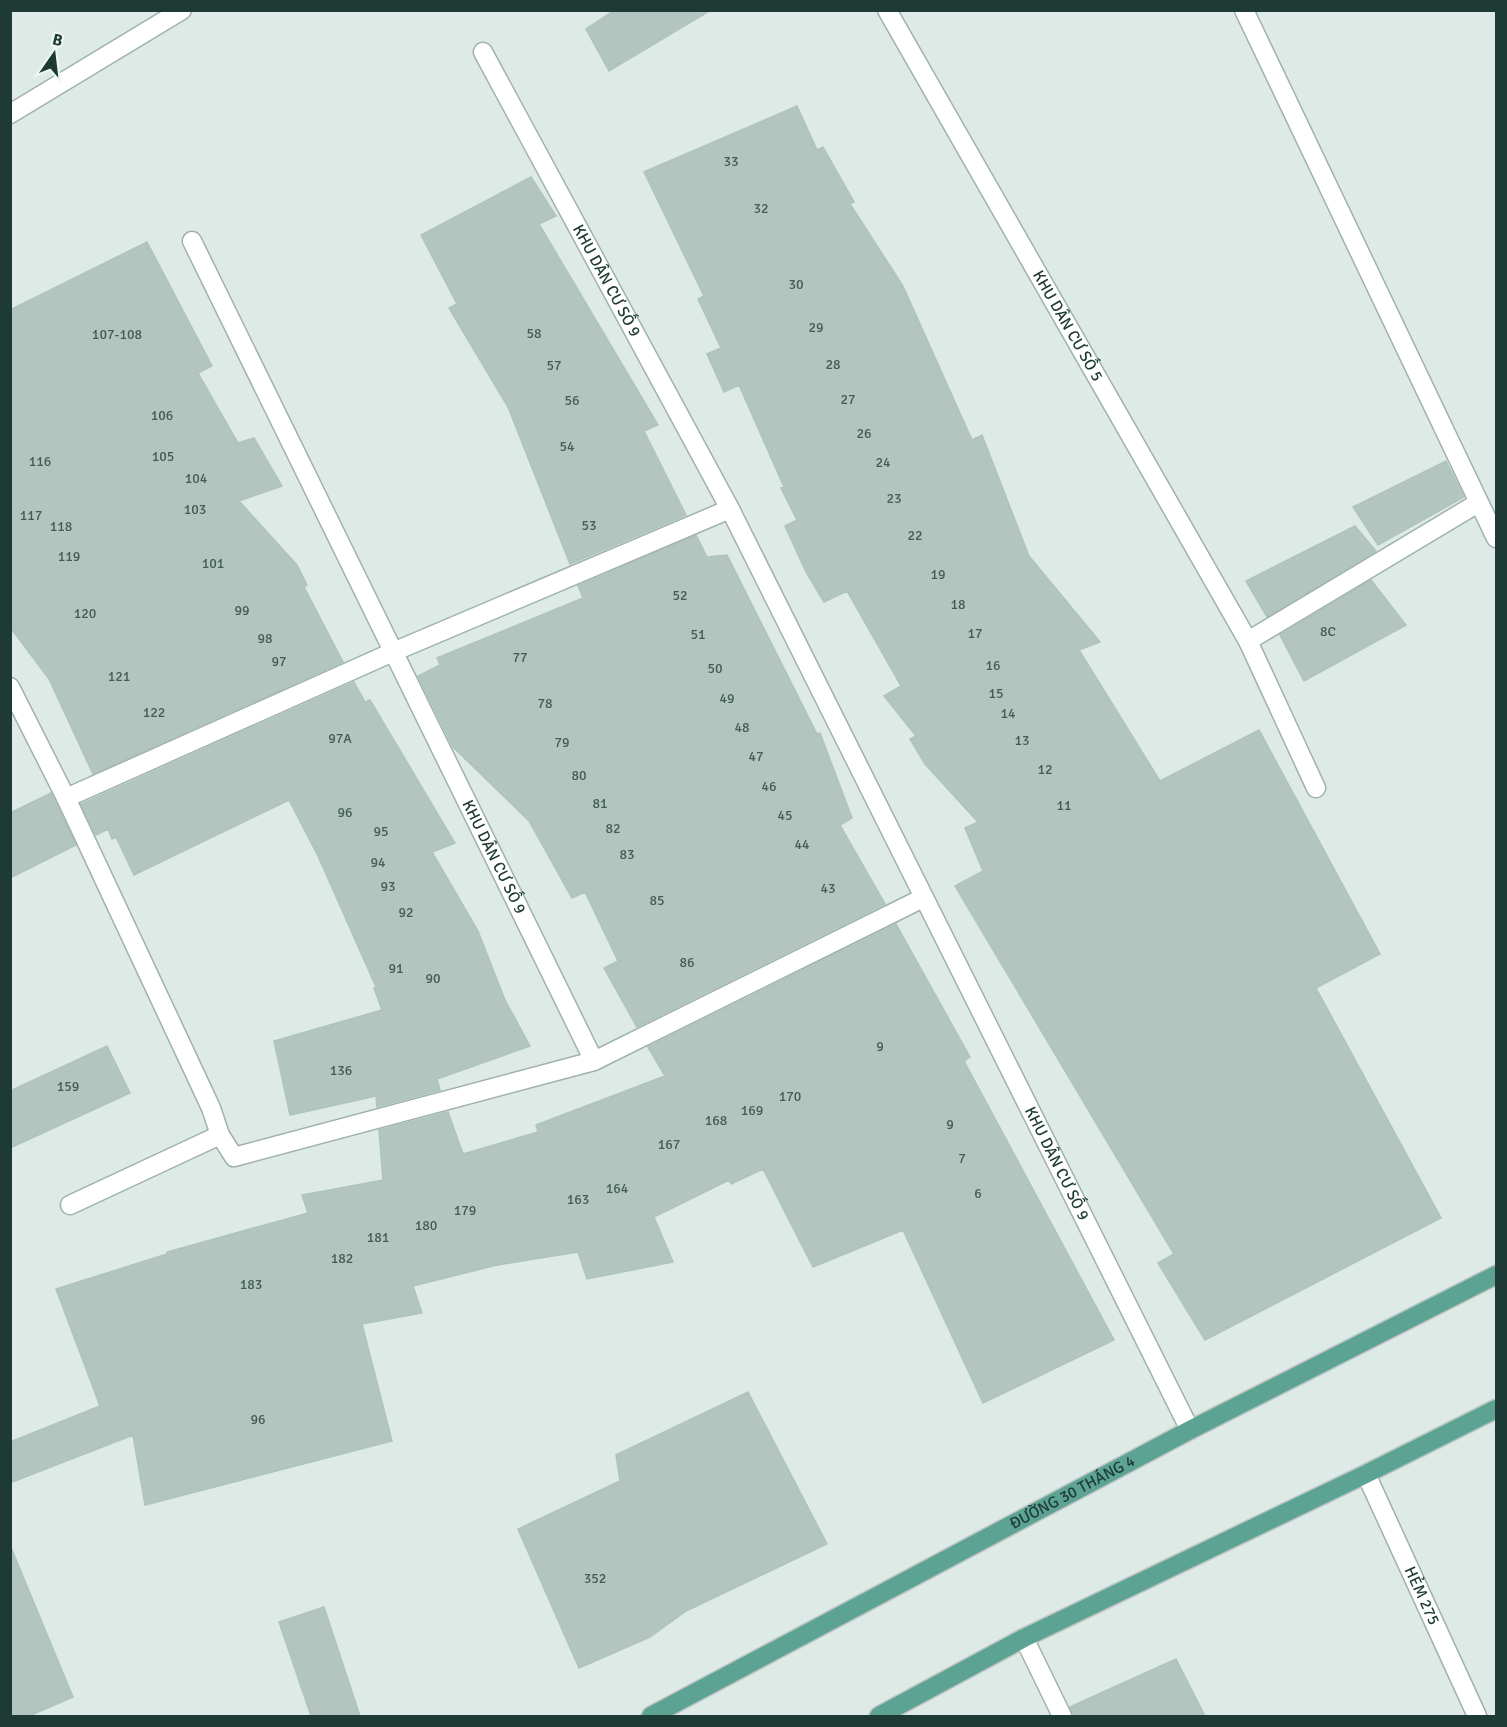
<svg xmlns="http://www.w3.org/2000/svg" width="1507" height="1727" viewBox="0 0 1507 1727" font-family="Signika,sans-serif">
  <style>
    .building { fill: #b2c5be; stroke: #afc4bc; stroke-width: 1.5 }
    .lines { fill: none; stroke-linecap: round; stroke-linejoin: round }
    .minor-casing { stroke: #a0b2ac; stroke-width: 21 }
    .major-casing { stroke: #bbc4c2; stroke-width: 21 }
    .minor { stroke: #fff; stroke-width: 18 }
    .major { stroke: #5da394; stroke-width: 18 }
    .labels { text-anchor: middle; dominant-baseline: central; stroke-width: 4.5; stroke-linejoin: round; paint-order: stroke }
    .number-label { font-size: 14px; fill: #425d56 }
    .street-label { font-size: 16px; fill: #1d3a34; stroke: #edf7f2 }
  </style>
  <rect width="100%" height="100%" fill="#ddeae5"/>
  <path class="building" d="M 615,10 L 711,10 L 609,71 L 586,29 Z
    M 797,106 L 817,150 L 823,147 L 854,202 L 850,204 L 903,286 L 972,440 L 982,435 L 1029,556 L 1100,642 L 1079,650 L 1160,781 L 1259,730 L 1380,954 L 1316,988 L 1441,1218 L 1205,1340 L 1158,1263 L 1174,1254 L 955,886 L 983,871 L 965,828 L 978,822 L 925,764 L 910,739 L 916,736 L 884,696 L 901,686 L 847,591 L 824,602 L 806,572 L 785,526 L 797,520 L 781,488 L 784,487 L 739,385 L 724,392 L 707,354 L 721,348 L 698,299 L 704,296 L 644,172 Z
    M 531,177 L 556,216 L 539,224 L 658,425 L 644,431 L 686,515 L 570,564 L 508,407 L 449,308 L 457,304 L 421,235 Z
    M 147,242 L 212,366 L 198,373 L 238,443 L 254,438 L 282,486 L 239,501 L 297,565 L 307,585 L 304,587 L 343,662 L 93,774 L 49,679 L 10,627 L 10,310 Z
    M 1446,461 L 1464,497 L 1378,545 L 1353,507 Z
    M 1355,526 L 1376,551 L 1267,617 L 1246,581 Z
    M 696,535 L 707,557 L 727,555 L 817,734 L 820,733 L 852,818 L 840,825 L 885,904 L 637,1027 L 604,968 L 618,961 L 585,892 L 572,898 L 529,821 L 453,747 L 418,676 L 440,665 L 437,658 L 583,598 L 578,586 Z
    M 1371,580 L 1406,625 L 1304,681 L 1280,635 Z
    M 354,682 L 365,702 L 370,700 L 455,843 L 432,852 L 478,931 L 505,1000 L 530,1046 L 437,1079 L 440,1090 L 377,1107 L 376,1096 L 290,1115 L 274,1041 L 382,1010 L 374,988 L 376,987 L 318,856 L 289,800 L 134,875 L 116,837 L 112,839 L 108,829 L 96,835 L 81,804 Z
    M 51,793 L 76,845 L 10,878 L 10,813 Z
    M 896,924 L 970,1057 L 964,1061 L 1114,1340 L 983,1403 L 903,1230 L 813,1267 L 763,1169 L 731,1184 L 729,1180 L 654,1217 L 673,1262 L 587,1279 L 578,1252 L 497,1265 L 413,1286 L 422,1313 L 362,1324 L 392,1441 L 145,1505 L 133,1435 L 10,1483 L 10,1442 L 100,1406 L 56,1289 L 167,1254 L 167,1252 L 308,1213 L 302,1195 L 383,1180 L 379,1130 L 448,1112 L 463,1154 L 538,1132 L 536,1125 L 665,1076 L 648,1047 Z
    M 107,1046 L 130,1093 L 10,1148 L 10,1091 Z
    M 748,1392 L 827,1544 L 686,1611 L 650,1637 L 579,1668 L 518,1529 L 620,1481 L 616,1455 Z
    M 10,1545 L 73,1697 L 29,1716 L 10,1716 Z
    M 324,1607 L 360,1716 L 311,1716 L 279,1622 Z
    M 1176,1659 L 1205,1716 L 1073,1716 L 1070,1707 Z"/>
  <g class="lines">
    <g class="minor-casing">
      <g id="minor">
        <path id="s1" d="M 887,10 L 1248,641 L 1316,788"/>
        <path d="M 1244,10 L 1496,538"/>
        <path id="s2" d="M 483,52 L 730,509 L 1190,1430"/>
        <path d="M 10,114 L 182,10"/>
        <path id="s3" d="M 192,241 L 594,1061 L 923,898"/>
        <path d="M 1248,641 L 1478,503"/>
        <path d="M 10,687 L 66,798 L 211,1108 L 220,1135 L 234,1157 L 594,1061"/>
        <path d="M 66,798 L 393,652 L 730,509"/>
        <path d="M 70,1205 L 220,1135"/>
        <path id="s4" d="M 1366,1474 L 1477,1716"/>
        <path d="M 1024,1638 L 1062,1716"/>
      </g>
    </g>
    <g class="major-casing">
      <g id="major">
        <path id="s5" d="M 651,1716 L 1190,1430 L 1496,1275"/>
        <path d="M 879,1716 L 1024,1638 L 1366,1474 L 1496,1409"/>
      </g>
    </g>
    <use href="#minor" class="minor"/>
    <use href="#major" class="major"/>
  </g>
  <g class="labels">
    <g class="number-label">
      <text x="731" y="161">33</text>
      <text x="761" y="208">32</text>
      <text x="796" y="284">30</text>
      <text x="816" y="327">29</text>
      <text x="534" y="333">58</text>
      <text x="117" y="334">107-108</text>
      <text x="833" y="364">28</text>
      <text x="554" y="365">57</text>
      <text x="848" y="399">27</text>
      <text x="572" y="400">56</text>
      <text x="162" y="415">106</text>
      <text x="864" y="433">26</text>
      <text x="567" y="446">54</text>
      <text x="163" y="456">105</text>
      <text x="40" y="461">116</text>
      <text x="883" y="462">24</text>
      <text x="196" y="478">104</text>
      <text x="894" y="498">23</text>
      <text x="195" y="509">103</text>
      <text x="31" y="515">117</text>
      <text x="589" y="525">53</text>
      <text x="61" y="526">118</text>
      <text x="915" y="535">22</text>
      <text x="69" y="556">119</text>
      <text x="213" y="563">101</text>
      <text x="938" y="574">19</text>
      <text x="680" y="595">52</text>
      <text x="958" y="604">18</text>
      <text x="242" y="610">99</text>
      <text x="85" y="613">120</text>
      <text x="1328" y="631">8C</text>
      <text x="975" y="633">17</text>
      <text x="698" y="634">51</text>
      <text x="265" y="638">98</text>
      <text x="520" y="657">77</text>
      <text x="279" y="661">97</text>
      <text x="993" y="665">16</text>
      <text x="715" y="668">50</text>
      <text x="119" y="676">121</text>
      <text x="996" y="693">15</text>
      <text x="727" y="698">49</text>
      <text x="545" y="703">78</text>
      <text x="154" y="712">122</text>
      <text x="1008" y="713">14</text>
      <text x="742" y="727">48</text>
      <text x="340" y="738">97A</text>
      <text x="1022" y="740">13</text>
      <text x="562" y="742">79</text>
      <text x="756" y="756">47</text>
      <text x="1045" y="769">12</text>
      <text x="579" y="775">80</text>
      <text x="769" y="786">46</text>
      <text x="600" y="803">81</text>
      <text x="1064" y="805">11</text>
      <text x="345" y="812">96</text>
      <text x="785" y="815">45</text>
      <text x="613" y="828">82</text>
      <text x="381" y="831">95</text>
      <text x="802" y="844">44</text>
      <text x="627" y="854">83</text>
      <text x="378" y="862">94</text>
      <text x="388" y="886">93</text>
      <text x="828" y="888">43</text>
      <text x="657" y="900">85</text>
      <text x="406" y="912">92</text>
      <text x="687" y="962">86</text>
      <text x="396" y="968">91</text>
      <text x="433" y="978">90</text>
      <text x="880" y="1046">9</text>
      <text x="341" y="1070">136</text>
      <text x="68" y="1086">159</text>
      <text x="790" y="1096">170</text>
      <text x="752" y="1110">169</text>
      <text x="716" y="1120">168</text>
      <text x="950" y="1124">9</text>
      <text x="669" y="1144">167</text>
      <text x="962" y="1158">7</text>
      <text x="617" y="1188">164</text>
      <text x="978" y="1193">6</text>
      <text x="578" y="1199">163</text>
      <text x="465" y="1210">179</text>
      <text x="426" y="1225">180</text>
      <text x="378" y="1237">181</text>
      <text x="342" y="1258">182</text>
      <text x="251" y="1284">183</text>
      <text x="258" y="1419">96</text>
      <text x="595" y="1578">352</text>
    </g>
    <g class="street-label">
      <text stroke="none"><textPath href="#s2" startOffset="260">KHU DÂN CƯ SỐ 9</textPath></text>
      <text stroke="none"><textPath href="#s1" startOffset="364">KHU DÂN CƯ SỐ 5</textPath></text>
      <text stroke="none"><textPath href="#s3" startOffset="686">KHU DÂN CƯ SỐ 9</textPath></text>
      <text stroke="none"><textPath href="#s2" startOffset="1251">KHU DÂN CƯ SỐ 9</textPath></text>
      <text stroke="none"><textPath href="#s5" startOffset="477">ĐƯỜNG 30 THÁNG 4</textPath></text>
      <text stroke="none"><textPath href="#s4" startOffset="134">HẺM 275</textPath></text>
    </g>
  </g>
  <rect width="1507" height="1727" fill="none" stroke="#1d3a34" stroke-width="24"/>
  <g transform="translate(54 54) rotate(14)" stroke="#edf7f2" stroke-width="4.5" paint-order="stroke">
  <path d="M0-4.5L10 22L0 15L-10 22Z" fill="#1d3a34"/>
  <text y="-9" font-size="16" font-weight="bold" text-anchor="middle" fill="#1d3a34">B</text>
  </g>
</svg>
